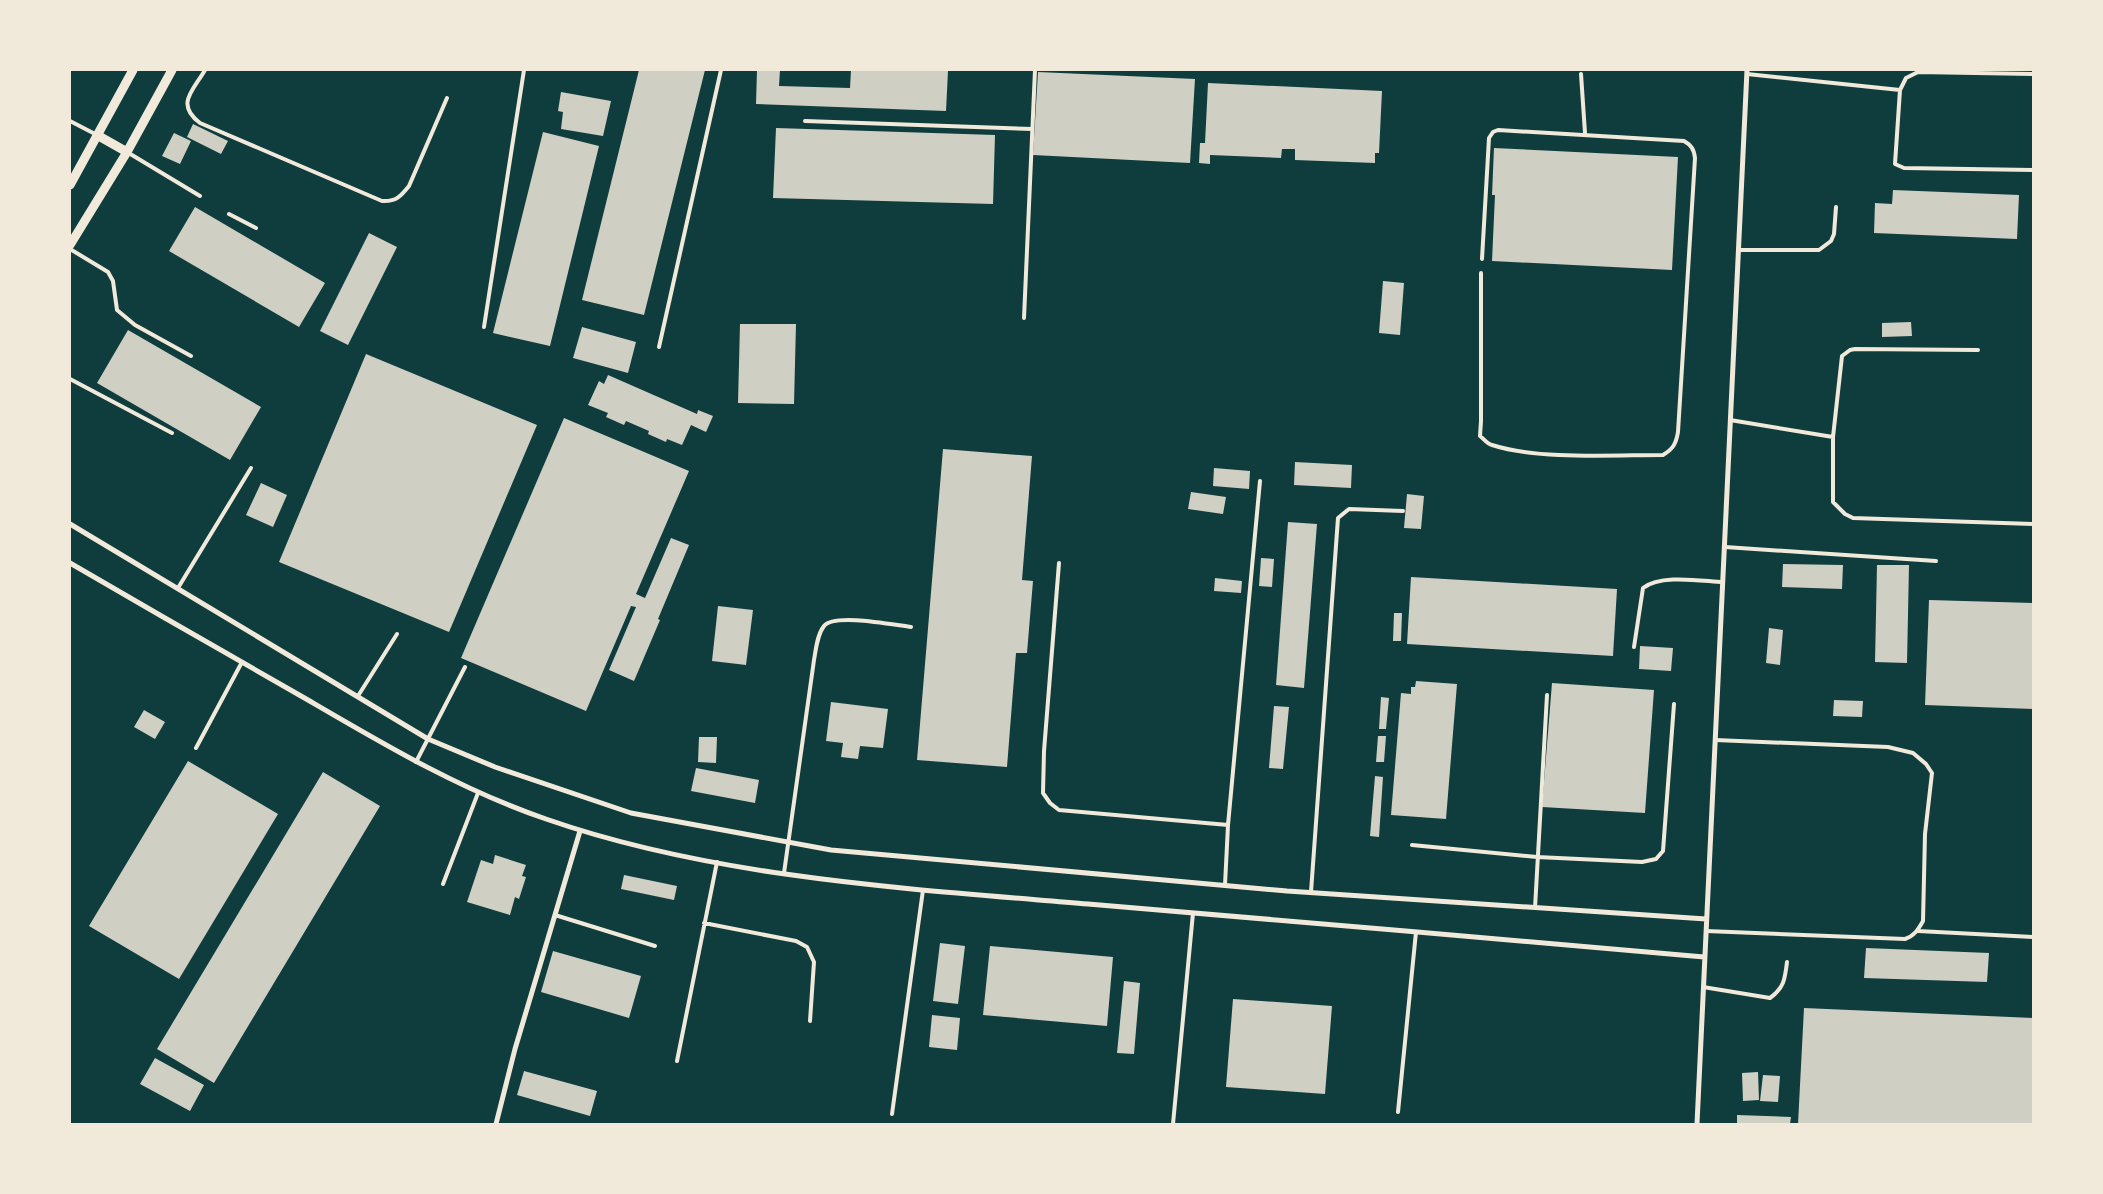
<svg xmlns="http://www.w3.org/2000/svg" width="2103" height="1194" viewBox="0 0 2103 1194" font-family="Literata,serif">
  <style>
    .building { fill: #cfcfc3 }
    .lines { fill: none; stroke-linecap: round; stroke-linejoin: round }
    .service { stroke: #f1e9da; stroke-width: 4 }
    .minor { stroke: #f1e9da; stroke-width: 5 }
    .tertiary { stroke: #f1e9da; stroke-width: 9 }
  </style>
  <rect width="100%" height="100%" fill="#0f3d3e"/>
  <path class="building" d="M 639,70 L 705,70 L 644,315 L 582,300 Z
    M 757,70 L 780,70 L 779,86 L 850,88 L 851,70 L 948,71 L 946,111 L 756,104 Z
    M 1038,72 L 1195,79 L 1190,163 L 1033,155 Z
    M 1208,83 L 1382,91 L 1379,153 L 1375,153 L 1375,163 L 1295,160 L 1295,149 L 1282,149 L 1281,158 L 1210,155 L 1210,164 L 1199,163 L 1200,143 L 1205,143 Z
    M 561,92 L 611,101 L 603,136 L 561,129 L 563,112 L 558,111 Z
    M 193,124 L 228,141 L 221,154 L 187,137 Z
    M 776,128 L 995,135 L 993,204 L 773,198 Z
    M 543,132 L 599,146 L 550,346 L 493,333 Z
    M 174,133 L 191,141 L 180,164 L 162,156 Z
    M 1494,148 L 1678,157 L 1672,270 L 1492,261 L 1495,195 L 1492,195 Z
    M 1893,190 L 2019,195 L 2017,239 L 1874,233 L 1875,203 L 1892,204 Z
    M 195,207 L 325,283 L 299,327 L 169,251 Z
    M 369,233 L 397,247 L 348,345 L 320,331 Z
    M 1383,281 L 1404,283 L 1400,335 L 1379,333 Z
    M 1911,322 L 1912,336 L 1882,337 L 1882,323 Z
    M 740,324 L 796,324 L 794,404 L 738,403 Z
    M 582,327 L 636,342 L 628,373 L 573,358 Z
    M 128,330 L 261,407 L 230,460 L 97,383 Z
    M 366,354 L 537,425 L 449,632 L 279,562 Z
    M 608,375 L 697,414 L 698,410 L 713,416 L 706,432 L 691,425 L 682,445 L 667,439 L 666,442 L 648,434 L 649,431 L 626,421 L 624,425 L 606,417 L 608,413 L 588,405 L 599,381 L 604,384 Z
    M 564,418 L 689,471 L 636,594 L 645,598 L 671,538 L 689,545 L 658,619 L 660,620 L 634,681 L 609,670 L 636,607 L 631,606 L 586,711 L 461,658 Z
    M 943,449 L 1032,456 L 1022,580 L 1033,581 L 1027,653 L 1016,653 L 1007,767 L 917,760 Z
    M 1295,462 L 1352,465 L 1351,488 L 1294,485 Z
    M 1214,468 L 1250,471 L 1249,489 L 1213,486 Z
    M 261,483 L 287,495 L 273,527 L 246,515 Z
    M 1191,492 L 1226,497 L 1223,514 L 1188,509 Z
    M 1407,494 L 1424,496 L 1421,529 L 1404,528 Z
    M 1288,522 L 1317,524 L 1304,688 L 1276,685 Z
    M 1261,558 L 1274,559 L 1272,587 L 1259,586 Z
    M 1783,564 L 1843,565 L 1842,589 L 1782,587 Z
    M 1877,565 L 1909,565 L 1907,663 L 1875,662 Z
    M 1411,577 L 1617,589 L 1613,656 L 1407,644 Z
    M 1215,578 L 1242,581 L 1241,593 L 1214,591 Z
    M 1929,600 L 2033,603 L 2033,709 L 1925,705 Z
    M 718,606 L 753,610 L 746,665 L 712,661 Z
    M 1394,613 L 1402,613 L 1401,641 L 1393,641 Z
    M 1769,628 L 1783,630 L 1780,665 L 1766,663 Z
    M 1640,646 L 1673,648 L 1671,671 L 1639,669 Z
    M 1416,681 L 1457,684 L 1446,819 L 1391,815 L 1401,693 L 1411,694 L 1411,687 L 1415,687 Z
    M 1552,683 L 1654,690 L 1645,813 L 1542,807 Z
    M 1381,697 L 1389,698 L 1386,729 L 1379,729 Z
    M 1834,700 L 1863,701 L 1862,717 L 1833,716 Z
    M 831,702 L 888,709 L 883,748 L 860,746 L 858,759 L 841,757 L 843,743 L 826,741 Z
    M 1274,706 L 1289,707 L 1283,769 L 1269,768 Z
    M 144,710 L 165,722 L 155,739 L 134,727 Z
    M 1378,736 L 1386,736 L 1384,762 L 1376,762 Z
    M 699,737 L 717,737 L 716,763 L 698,762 Z
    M 188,761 L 278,814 L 179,979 L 89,926 Z
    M 696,768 L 759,780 L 755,803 L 691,791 Z
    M 323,772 L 380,806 L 214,1083 L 157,1049 Z
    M 1375,776 L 1383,777 L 1379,837 L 1370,836 Z
    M 495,855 L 526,865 L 522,876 L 526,877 L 519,899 L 515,897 L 510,915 L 467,902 L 481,860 L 493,864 Z
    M 624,875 L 677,886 L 674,900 L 621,889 Z
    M 940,943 L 965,946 L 958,1004 L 933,1001 Z
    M 990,946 L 1113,957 L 1107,1026 L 983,1015 Z
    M 1866,948 L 1989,953 L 1987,982 L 1864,978 Z
    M 553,951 L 641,976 L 629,1018 L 541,992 Z
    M 1124,981 L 1140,983 L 1134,1054 L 1117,1053 Z
    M 1233,999 L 1332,1006 L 1325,1094 L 1226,1087 Z
    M 1804,1008 L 2033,1018 L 2033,1124 L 1798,1124 Z
    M 932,1015 L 960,1018 L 957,1050 L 929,1047 Z
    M 155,1058 L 204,1085 L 190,1111 L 140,1084 Z
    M 524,1071 L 597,1091 L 590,1116 L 517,1095 Z
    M 1758,1072 L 1759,1100 L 1743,1101 L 1742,1073 Z
    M 1763,1075 L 1780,1076 L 1778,1102 L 1760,1101 Z
    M 1737,1115 L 1791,1117 L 1790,1124 L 1737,1124 Z"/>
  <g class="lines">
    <path class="service" d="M 205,70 C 193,91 175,104 200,123 L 382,201 C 396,202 401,196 409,186 L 447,98
      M 1581,74 L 1585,133
      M 1747,74 L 1900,90 L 1906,78 L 1918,72 L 2033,74
      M 1900,90 L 1895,164 L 1904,168 L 2033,170
      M 70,121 L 97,135
      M 805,121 L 1032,129
      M 127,152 L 200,196
      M 229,214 L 256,228
      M 70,249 L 108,272 L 113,281 L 117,310 L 135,325 L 191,356
      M 1739,250 L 1819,250 L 1831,241 L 1834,234 L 1836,207
      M 1481,273 L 1481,421 L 1480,436 C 1484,439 1487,444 1492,445 C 1539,460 1613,455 1663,455 C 1673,449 1676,444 1678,432 L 1695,158 C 1694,149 1691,145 1684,141 L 1498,130 L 1493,132 L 1489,138 L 1482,259
      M 1024,318 L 1035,70
      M 484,327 L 524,70
      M 659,347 L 721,70
      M 1978,350 L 1855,349 L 1850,350 L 1842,356 L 1833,437 L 1833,502 L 1845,514 L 1853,518 L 2033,524
      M 70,379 L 172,433
      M 1730,420 L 1833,437
      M 1725,547 L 1936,561
      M 1059,563 L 1044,751 L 1043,793 L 1050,803 L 1059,810 L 1228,825 L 1225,885
      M 178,588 L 251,468
      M 1634,647 L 1643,588 C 1661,574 1701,581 1723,582
      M 358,696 L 397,634
      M 196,748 L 242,662
      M 416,762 L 465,667
      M 1228,825 L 1260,481
      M 1412,845 L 1537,857 L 1642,862 L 1656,859 L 1663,851 L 1674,704
      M 784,873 L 814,660 C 816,649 817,635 824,626 C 834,613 894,625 911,627
      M 443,884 L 478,793
      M 1311,892 L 1338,518 L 1349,509 L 1403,511
      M 1535,908 L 1547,695
      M 555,915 L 655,946
      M 704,923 L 796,941 L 807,947 L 814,962 L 810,1021
      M 1706,931 L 1905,939 C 1914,936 1918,930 1923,921 L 1925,834 L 1932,773 L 1926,764 L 1913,753 L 1888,747 L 1715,740
      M 1918,931 L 2033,937
      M 1703,987 L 1770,998 C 1784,988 1785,979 1787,962
      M 677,1061 L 717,862
      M 1398,1112 L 1416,932
      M 892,1114 L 923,890
      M 1173,1124 L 1193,913"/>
    <path class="minor" d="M 70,524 L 428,739 L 495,767 L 631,813 L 831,850 L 1287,891 L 1706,919
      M 70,563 C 149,609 229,655 308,700 C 385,745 461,790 546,819 C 715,878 910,889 1088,904 C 1293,921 1499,939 1704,957
      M 496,1124 L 515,1049 L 580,831
      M 1697,1124 L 1747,70"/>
    <path class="tertiary" d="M 97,135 L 127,152
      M 70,185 L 133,70
      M 70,245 L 127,152 L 172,70"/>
  </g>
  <rect width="2103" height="1194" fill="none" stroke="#f1e9da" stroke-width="142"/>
</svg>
